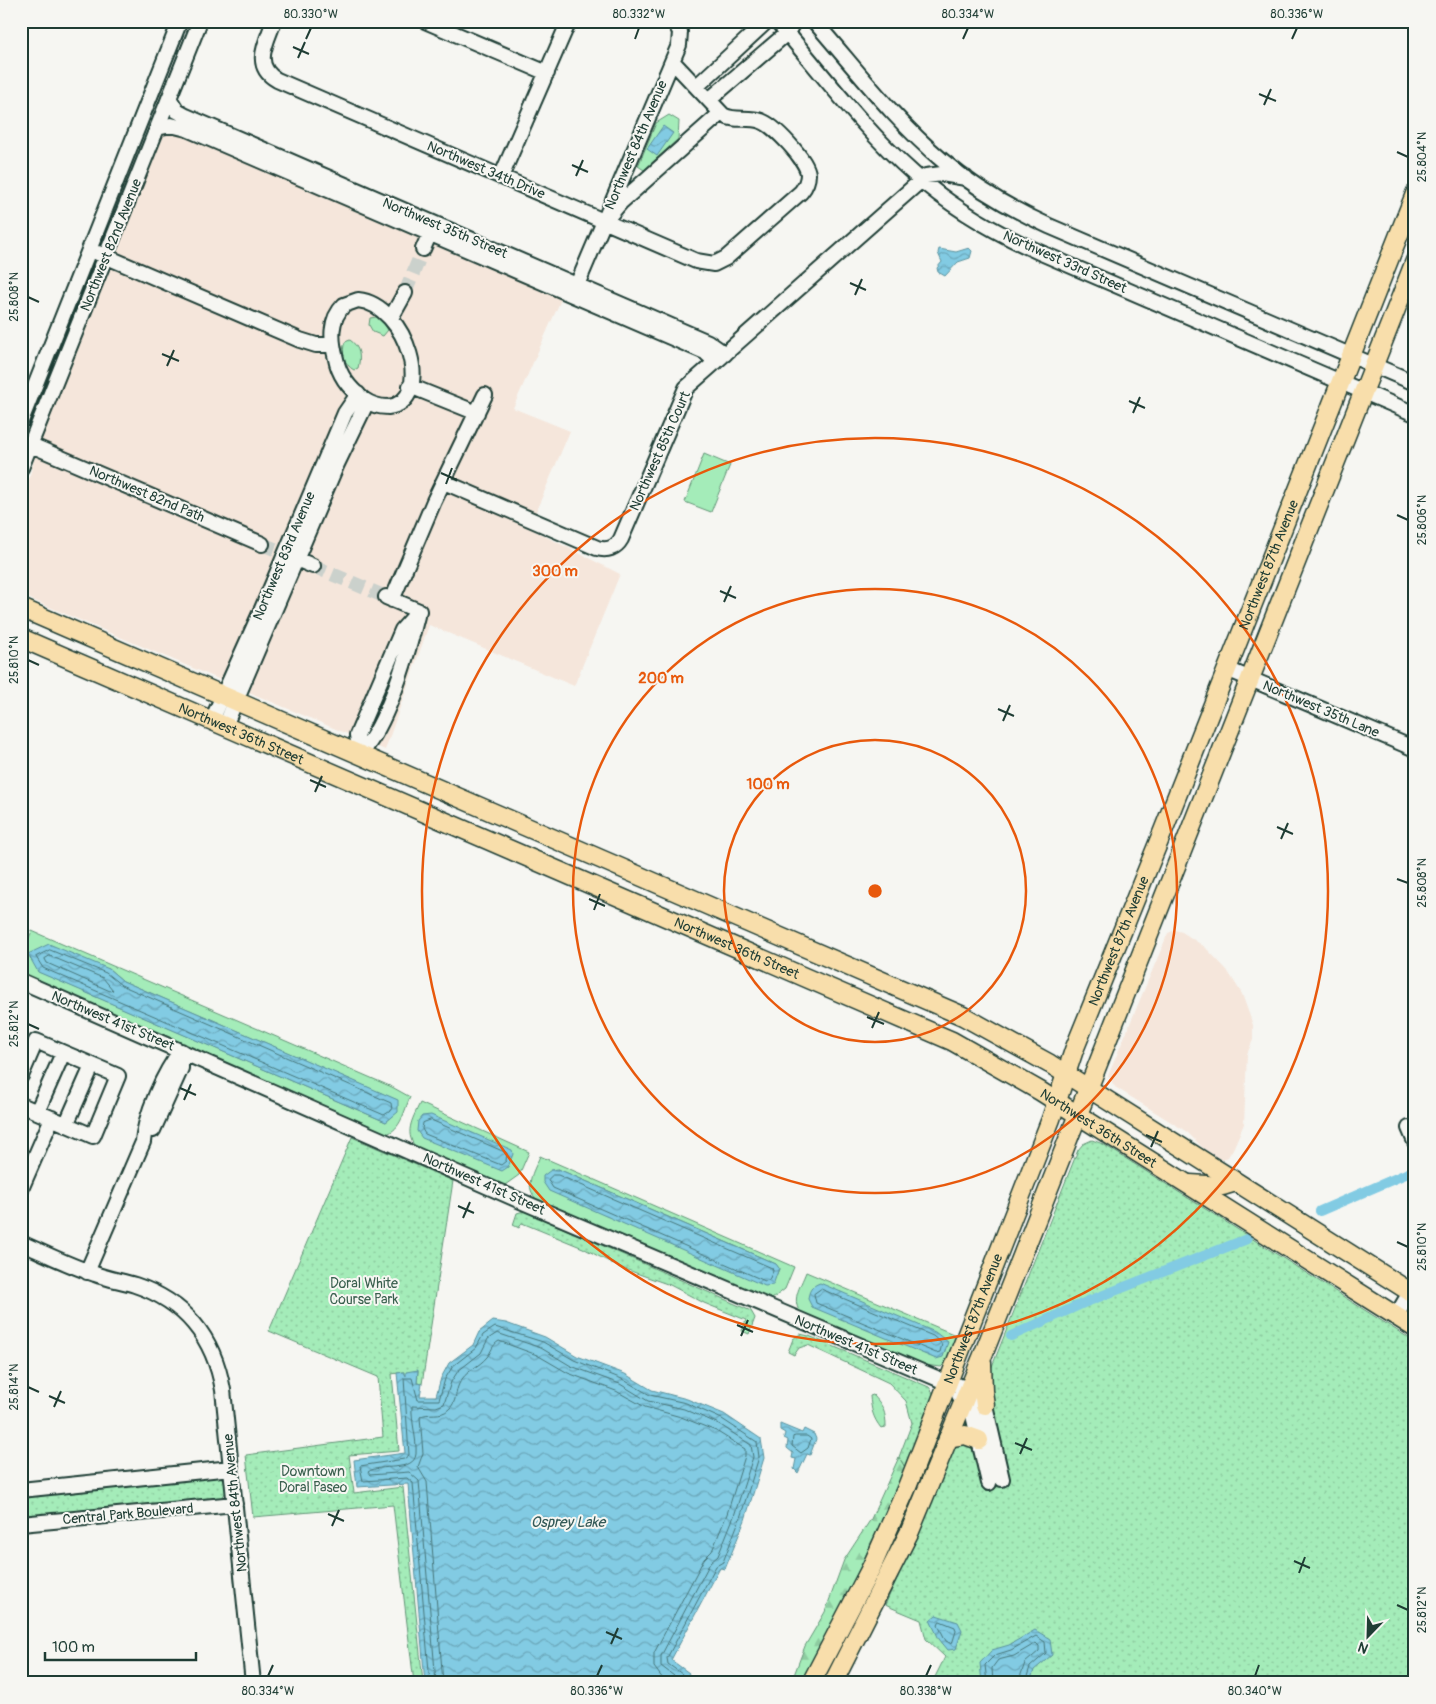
<svg xmlns="http://www.w3.org/2000/svg" width="1436" height="1704" viewBox="0 0 1436 1704" font-family="Pangolin,sans-serif">
  <style>
    .built { fill: #f5e6db }
    .grass { fill: #a4ecb9; stroke: #629476; fill-rule: evenodd }
    .forest { fill: url(#forest-firs); stroke: #629476 }
    .park { fill: url(#park-dots); stroke: #629476 }
    .water { fill: url(#water-waves); stroke: #5a929d }
    .lines { fill: none; stroke-linecap: round; stroke-linejoin: round }
    .shore { stroke: #47767a; stroke-width: 1 }
    .canal { stroke: #82cbe3; stroke-width: 10 }
    .minor-tunnel { stroke: #cbd1cc; stroke-width: 14; stroke-dasharray: 14 7; stroke-linecap: butt }
    .minor-casing { stroke: #1f3d34; stroke-width: 18 }
    .major-casing { stroke: #1f3d34; stroke-width: 21 }
    .minor { stroke: #f6f6f2; stroke-width: 14 }
    .major { stroke: #f8deab; stroke-width: 18 }
    .ticks { fill: none; stroke: #1f3d34; stroke-width: 2 }
    .ring { fill: none; stroke: #e8590c; stroke-width: 2.5 }
    .labels { text-anchor: middle; dominant-baseline: central; stroke-width: 4; stroke-linejoin: round; paint-order: stroke }
    .street-label { font-size: 14px; fill: #1f3d34; stroke: #f6f6f2 }
    .park-label { font-size: 14px; fill: #3a604f; stroke: #f6f6f2 }
    .water-label { font-size: 15px; font-style: italic; fill: #335957; stroke: #f6f6f2 }
    .centre { fill: #e8590c; stroke: #f6f6f2; stroke-width: 2.5 }
    .ring-label { font-size: 15px; text-anchor: middle; font-weight: bold; fill: #e8590c; stroke: #f6f6f2; stroke-width: 4; stroke-linejoin: round; paint-order: stroke }
    .neatline { fill: none; stroke: #1f3d34; stroke-width: 2 }
    .ticks-label { font-size: 12px; text-anchor: middle; fill: #1f3d34 }
  </style>
  <defs>
    <pattern id="forest-firs" width="22" height="20" patternUnits="userSpaceOnUse" patternTransform="scale(1.25)"><rect width="22" height="20" fill="#a4ecb9"/><path d="M5 1l3.5 6h-7zM16 11l3.5 6h-7z" fill="#8dcba0"/></pattern>
    <pattern id="park-dots" width="8" height="8" patternUnits="userSpaceOnUse" patternTransform="scale(1.25)"><rect width="8" height="8" fill="#a4ecb9"/><path d="M2 2h.1M6 6h.1" fill="none" stroke="#8dcba0" stroke-width="1.8" stroke-linecap="round"/></pattern>
    <pattern id="water-waves" width="16" height="10" patternUnits="userSpaceOnUse" patternTransform="scale(1.25)"><rect width="16" height="10" fill="#82cbe3"/><path d="M0 5q4-4 8 0t8 0" fill="none" stroke="#6aa6b9"/></pattern>
  </defs>
  <rect width="100%" height="100%" fill="#f6f6f2"/>
  <filter id="ink" filterUnits="userSpaceOnUse"><feTurbulence type="fractalNoise" baseFrequency=".02" numOctaves="2"/><feDisplacementMap in="SourceGraphic" scale="10" xChannelSelector="R" yChannelSelector="G"/><feConvolveMatrix kernelMatrix="1 2 1 2 8 2 1 2 1" color-interpolation-filters="sRGB"/></filter>
  <g filter="url(#ink)">
    <path class="built" d="M 174,128 L 563,295 L 513,408 L 570,431 L 529,528 L 620,574 L 574,686 L 429,625 L 385,750 L 21,595 L 21,496 L 30,475 L 41,433 L 154,152 L 163,133 Z
      M 1175,930 L 1182,932 L 1205,947 L 1227,970 L 1242,994 L 1253,1025 L 1253,1040 L 1247,1054 L 1244,1124 L 1233,1149 L 1228,1157 L 1222,1160 L 1204,1149 L 1187,1132 L 1115,1087 L 1108,1076 L 1168,933 Z"/>
    <path class="grass" d="M 669,115 L 679,121 L 678,139 L 644,170 L 638,166 L 656,123 Z
      M 376,317 L 384,323 L 388,330 L 383,336 L 373,332 L 369,325 L 370,318 Z
      M 350,340 C 360,347 361,357 358,368 L 354,370 C 344,365 341,352 345,342 Z
      M 704,454 L 730,465 L 711,512 L 685,502 Z
      M 32,931 L 392,1087 L 410,1097 C 404,1111 401,1130 386,1134 L 21,975 L 21,955 ZM 109,969 L 123,981 L 397,1100 L 397,1112 L 386,1122 L 39,972 Z
      M 420,1103 L 529,1152 L 519,1175 L 505,1185 L 496,1184 L 418,1150 C 403,1134 412,1120 420,1103 Z
      M 540,1156 L 794,1267 L 785,1289 L 772,1299 L 764,1299 L 538,1201 C 523,1186 533,1173 540,1156 ZM 558,1169 L 776,1264 L 779,1269 L 772,1285 Z
      M 806,1272 L 958,1336 L 949,1359 L 941,1367 L 924,1365 L 802,1315 C 790,1300 800,1288 806,1272 Z
      M 873,1395 C 883,1405 886,1413 886,1427 L 881,1428 C 873,1418 871,1409 870,1396 Z"/>
    <path class="forest" d="M 899,1457 L 906,1469 L 806,1683 L 791,1683 L 805,1646 L 825,1612 L 844,1560 L 871,1519 Z"/>
    <path class="park" d="M 352,1137 L 453,1181 L 422,1384 L 417,1383 L 418,1371 L 406,1376 L 404,1372 L 392,1374 L 399,1451 L 349,1455 L 354,1493 L 403,1487 L 423,1683 L 414,1683 L 393,1505 L 253,1517 L 246,1455 L 383,1437 L 378,1377 L 269,1331 Z
      M 1092,1140 L 1103,1144 L 1415,1342 L 1415,1683 L 932,1683 L 945,1657 L 926,1639 L 921,1620 L 885,1605 L 937,1489 L 967,1412 L 989,1374 L 1078,1150 L 1083,1144 Z
      M 524,1211 L 751,1311 L 755,1318 L 749,1334 L 742,1331 L 746,1320 L 704,1303 L 670,1285 L 619,1267 L 583,1248 L 522,1223 L 519,1228 L 513,1225 L 517,1213 Z
      M 800,1334 L 809,1336 L 929,1387 L 934,1394 L 933,1398 L 906,1469 L 899,1457 L 912,1423 L 906,1401 L 889,1383 L 808,1345 L 799,1348 L 794,1355 L 788,1352 L 793,1339 Z
      M 219,1476 L 225,1481 L 226,1492 L 220,1500 L 21,1521 L 21,1494 Z"/>
    <path class="water" d="M 663,126 L 673,133 L 657,156 L 647,149 Z
      M 969,248 L 972,251 L 970,258 L 958,262 L 945,276 L 938,272 L 937,268 L 942,262 L 938,253 L 939,249 L 956,252 Z
      M 49,944 L 109,969 L 123,981 L 398,1100 L 398,1112 L 386,1122 L 38,972 L 28,954 Z
      M 431,1115 L 512,1150 L 513,1154 L 508,1167 L 502,1171 L 422,1138 L 417,1131 L 418,1121 L 422,1116 Z
      M 558,1169 L 776,1264 L 779,1268 L 773,1285 L 765,1286 L 549,1191 L 543,1182 L 543,1176 L 551,1170 Z
      M 820,1283 L 935,1332 L 948,1342 L 943,1357 L 936,1359 L 812,1307 L 808,1299 C 809,1291 811,1286 820,1283 Z
      M 493,1321 L 506,1323 L 545,1337 L 577,1356 L 625,1374 L 652,1390 L 687,1399 L 724,1414 L 761,1439 L 764,1458 L 745,1520 L 725,1569 L 720,1568 L 671,1660 L 689,1673 L 684,1683 L 425,1683 L 408,1484 L 357,1487 L 354,1460 L 405,1453 L 397,1373 L 404,1372 L 406,1376 L 406,1372 L 418,1370 L 417,1383 L 422,1384 L 420,1396 L 436,1396 L 441,1378 L 449,1363 L 473,1345 L 479,1332 Z
      M 780,1424 L 802,1433 L 804,1429 L 814,1434 L 816,1439 L 810,1455 L 807,1454 L 798,1473 L 794,1469 L 796,1459 L 792,1458 L 793,1453 L 787,1448 L 788,1440 L 784,1438 L 785,1433 L 780,1430 Z
      M 936,1615 L 958,1622 L 962,1630 L 956,1649 L 948,1650 L 939,1639 L 930,1620 Z
      M 1035,1630 L 1050,1639 L 1052,1655 L 1034,1670 L 1030,1683 L 982,1683 L 980,1663 L 992,1650 L 1009,1645 Z"/>
    <g class="lines">
      <path class="shore" d="M 50,950 L 106,973 L 121,985 L 391,1103 L 392,1110 L 384,1115 L 43,968 L 36,957 Z
        M 50,956 L 103,978 L 113,990 L 110,991 L 47,963 L 45,959 Z
        M 431,1120 L 507,1153 L 506,1161 L 501,1165 L 425,1134 L 422,1129 L 423,1123 Z
        M 553,1175 L 558,1175 L 772,1268 L 773,1271 L 769,1280 L 765,1281 L 553,1188 L 548,1180 Z
        M 821,1289 L 933,1336 L 942,1344 L 940,1352 L 936,1353 L 816,1303 L 814,1294 Z
        M 796,1436 L 807,1436 L 811,1439 L 808,1448 L 801,1453 L 792,1446 L 793,1437 Z
        M 940,1621 L 955,1627 L 956,1631 L 952,1644 L 946,1641 L 938,1625 Z
        M 430,1683 L 413,1483 L 407,1478 L 363,1481 L 360,1466 L 404,1459 L 409,1455 L 404,1378 L 412,1378 L 418,1400 L 439,1400 L 445,1379 L 453,1366 L 476,1348 L 483,1335 L 495,1327 L 543,1342 L 574,1360 L 622,1379 L 650,1395 L 686,1403 L 722,1419 L 757,1442 L 759,1457 L 740,1518 L 723,1562 L 716,1566 L 667,1658 L 668,1664 L 682,1674 L 680,1683
        M 436,1683 L 419,1481 L 409,1472 L 370,1475 L 368,1472 C 379,1463 414,1473 416,1454 C 417,1438 411,1422 412,1406 L 436,1407 L 444,1404 L 451,1382 L 458,1371 L 481,1353 L 488,1339 L 497,1333 L 541,1348 L 571,1366 L 620,1384 L 648,1401 L 684,1409 L 719,1424 L 751,1445 L 753,1457 L 734,1516 L 718,1556 L 710,1563 L 661,1656 L 661,1666 L 674,1676 L 673,1683
        M 443,1683 L 427,1482 L 418,1467 L 423,1453 L 420,1417 C 428,1411 441,1418 449,1409 C 457,1402 455,1392 459,1384 C 465,1371 479,1367 487,1357 C 492,1351 492,1345 499,1341 L 537,1355 L 568,1373 L 616,1391 L 645,1407 L 681,1417 L 716,1431 L 745,1449 L 745,1456 L 727,1514 L 712,1551 L 704,1559 L 654,1653 L 654,1667 L 666,1683
        M 987,1683 L 985,1665 L 995,1655 L 1011,1650 L 1036,1636 L 1045,1642 L 1046,1653 L 1030,1667 L 1025,1683
        M 993,1683 L 992,1668 L 998,1660 L 1014,1656 L 1036,1643 L 1039,1646 L 1039,1651 L 1025,1663 L 1018,1683"/>
      <path class="canal" d="M 1320,1211 L 1415,1170
        M 1011,1336 L 1086,1302 L 1247,1239"/>
      <path class="minor-tunnel" d="M 405,293 L 423,249
        M 262,544 L 277,550
        M 313,566 L 386,597"/>
      <g class="minor-casing">
        <path id="minor" d="M 274,21 C 266,43 252,66 277,80 L 696,261 L 714,264 L 726,258 L 801,192 C 805,187 808,181 808,174 C 807,160 774,125 761,121 C 748,116 735,122 723,115 L 673,62
          M 425,21 L 547,73
          M 777,21 C 821,72 863,129 914,174 C 951,207 994,232 1039,252 L 1415,414
          M 814,21 C 856,69 894,120 943,161 C 975,188 1011,209 1049,226 L 1415,383
          M 697,86 L 767,21
          M 169,98 L 177,111 L 186,116 L 708,342 L 725,354
          M 709,100 L 787,33 L 794,21
          M 157,128 L 171,125 L 187,129 L 705,352 L 716,362
          M 501,177 L 569,21
          M 610,215 L 621,202 L 721,113
          M 423,249 L 433,226
          M 98,253 L 300,340 L 316,345 L 333,345
          M 574,292 L 679,45 L 680,32 L 674,21
          M 358,300 C 407,305 436,402 388,407 C 379,407 370,404 363,399 C 350,389 339,375 336,359 C 331,340 329,320 344,305 Z
          M 391,318 L 405,293
          M 410,386 L 477,413
          M 21,421 L 180,21
          M 31,445 L 262,544
          M 21,468 L 200,21
          M 444,482 L 597,548 C 607,551 616,548 621,539 L 686,388 L 926,176 L 942,174 L 966,178
          M 289,556 L 313,566
          M 386,597 L 419,611
          M 392,600 L 434,501 L 485,395
          M 1227,669 L 1415,749
          M 212,720 L 261,611 L 345,413 L 358,394
          M 225,726 L 337,464 L 367,402
          M 360,754 L 357,735 L 402,630 L 419,611
          M 360,754 C 388,725 407,656 417,616
          M 21,981 L 516,1199 L 948,1383 L 968,1388 L 985,1405 L 1002,1479
          M 21,1076 L 36,1041 L 118,1076 L 93,1136 L 21,1105
          M 37,1112 L 63,1053
          M 66,1125 L 92,1066
          M 1409,1128 L 1415,1142
          M 153,1130 L 181,1068 L 181,1051
          M 21,1189 L 52,1118
          M 21,1243 C 46,1254 70,1266 95,1274 C 108,1279 122,1281 135,1285 C 186,1302 214,1338 223,1390 L 253,1683
          M 87,1272 L 143,1142 C 145,1115 164,1072 181,1051
          M 1396,1316 L 1415,1284
          M 959,1395 L 972,1411 L 989,1483
          M 21,1490 L 231,1468
          M 21,1524 L 235,1504"/>
      </g>
      <g class="major-casing">
        <g id="major">
          <path d="M 21,608 L 963,1016 L 1050,1064 L 1415,1295"/>
          <path id="s1" d="M 21,638 L 952,1041 L 1040,1091 L 1415,1328"/>
          <path d="M 1190,1184 L 1223,1186 L 1236,1182"/>
          <path d="M 982,1363 L 983,1391 L 985,1405"/>
          <path d="M 948,1438 L 965,1435 L 979,1440"/>
          <path id="s2" d="M 811,1683 L 872,1566 L 907,1487 L 1051,1119 L 1074,1050 L 1163,831 L 1415,194"/>
          <path d="M 833,1683 L 910,1531 L 983,1355 L 1415,261"/>
        </g>
      </g>
      <use href="#minor" class="minor"/>
      <use href="#major" class="major"/>
    </g>
  </g>
  <path class="ticks" d="M 306,39 L 311,28M 635,39 L 639,28M 963,39 L 968,28M 1292,39 L 1297,28M 293,47 L 309,54M 298,58 L 305,42M 1259,94 L 1276,101M 1264,105 L 1271,89M 1397,152 L 1408,157M 572,165 L 588,172M 576,176 L 583,160M 850,283 L 866,290M 855,295 L 862,279M 28,297 L 39,302M 162,354 L 179,361M 167,366 L 174,350M 1129,401 L 1145,408M 1133,413 L 1140,397M 441,473 L 457,480M 446,484 L 452,468M 1397,515 L 1408,520M 720,591 L 736,598M 724,602 L 731,586M 28,660 L 39,665M 998,709 L 1014,716M 1003,721 L 1010,705M 310,780 L 326,787M 315,792 L 322,776M 1277,827 L 1293,834M 1281,839 L 1288,823M 1397,879 L 1408,883M 589,899 L 605,906M 594,910 L 600,894M 867,1017 L 884,1024M 28,1024 L 39,1029M 872,1028 L 879,1012M 180,1088 L 196,1095M 184,1100 L 191,1084M 1146,1135 L 1162,1142M 1151,1147 L 1158,1131M 458,1206 L 474,1213M 463,1218 L 470,1202M 1397,1242 L 1408,1247M 737,1325 L 753,1332M 741,1336 L 748,1320M 28,1387 L 39,1392M 49,1396 L 65,1403M 54,1407 L 61,1391M 1015,1443 L 1032,1450M 1020,1454 L 1027,1438M 328,1514 L 344,1521M 332,1526 L 339,1510M 1294,1561 L 1310,1568M 1299,1573 L 1305,1557M 1397,1605 L 1408,1610M 606,1632 L 622,1639M 611,1644 L 618,1628M 268,1676 L 273,1665M 597,1676 L 602,1665M 926,1676 L 931,1665M 1255,1676 L 1259,1665"/>
  <g class="ring">
    <circle cx="875" cy="891" r="151"/>
    <circle cx="875" cy="891" r="302"/>
    <circle cx="875" cy="891" r="453"/>
  </g>
  <g class="labels">
    <g class="street-label">
      <text transform="translate(636 145) rotate(-67)">Northwest 84th Avenue</text>
      <text transform="translate(486 170) rotate(23)">Northwest 34th Drive</text>
      <text transform="translate(445 228) rotate(23)">Northwest 35th Street</text>
      <text transform="translate(111 245) rotate(-68)">Northwest 82nd Avenue</text>
      <text transform="translate(1065 262) rotate(24)">Northwest 33rd Street</text>
      <text transform="translate(660 451) rotate(-66)">Northwest 85th Court</text>
      <text transform="translate(147 494) rotate(23)">Northwest 82nd Path</text>
      <text transform="translate(284 556) rotate(-67)">Northwest 83rd Avenue</text>
      <text stroke="none"><textPath href="#s2" startOffset="1209">Northwest 87th Avenue</textPath></text>
      <text transform="translate(1321 709) rotate(23)">Northwest 35th Lane</text>
      <text stroke="none"><textPath href="#s1" startOffset="240">Northwest 36th Street</textPath></text>
      <text stroke="none"><textPath href="#s2" startOffset="804">Northwest 87th Avenue</textPath></text>
      <text stroke="none"><textPath href="#s1" startOffset="780">Northwest 36th Street</textPath></text>
      <text transform="translate(113 1021) rotate(23)">Northwest 41st Street</text>
      <text stroke="none"><textPath href="#s1" startOffset="1185">Northwest 36th Street</textPath></text>
      <text transform="translate(484 1184) rotate(24)">Northwest 41st Street</text>
      <text stroke="none"><textPath href="#s2" startOffset="399">Northwest 87th Avenue</textPath></text>
      <text transform="translate(856 1345) rotate(23)">Northwest 41st Street</text>
      <text transform="translate(235 1503) rotate(-96)">Northwest 84th Avenue</text>
      <text transform="translate(128 1514) rotate(-5)">Central Park Boulevard</text>
    </g>
    <g class="park-label">
      <text x="364" y="1283">Doral White<tspan x="364" dy="16">Course Park</tspan></text>
      <text x="313" y="1471">Downtown<tspan x="313" dy="16">Doral Paseo</tspan></text>
    </g>
    <g class="water-label">
      <text x="568" y="1522">Osprey Lake</text>
    </g>
  </g>
  <circle cx="875" cy="891" r="8" class="centre"/>
  <g class="ring-label">
    <text x="555" y="576">300 m</text>
    <text x="661" y="683">200 m</text>
    <text x="768" y="789">100 m</text>
  </g>
  <rect width="1436" height="1704" fill="none" stroke="#f6f6f2" stroke-width="55"/>
  <g transform="translate(1368 1636) rotate(203)" stroke="#f6f6f2" stroke-width="4" paint-order="stroke">
  <path d="M0-4L9 19L0 12L-9 19Z" fill="#1f3d34"/>
  <text y="-8" font-size="14" font-weight="bold" text-anchor="middle" fill="#1f3d34">N</text>
  </g>
  <path d="M45 1652v8h151v-8" fill="none" stroke="#1f3d34" stroke-width="2.5"/>
  <text x="52" y="1652" font-size="15" fill="#1f3d34" stroke="#f6f6f2" stroke-width="4" paint-order="stroke">100 m</text>
  <rect x="28" y="28" width="1380" height="1648" class="neatline"/>
  <g class="ticks-label">
    <text x="311" y="18">80.330°W</text>
    <text x="639" y="18">80.332°W</text>
    <text x="968" y="18">80.334°W</text>
    <text x="1297" y="18">80.336°W</text>
    <text transform="translate(1422 157) rotate(-90)" y="4">25.804°N</text>
    <text transform="translate(14 297) rotate(-90)" y="4">25.808°N</text>
    <text transform="translate(1422 520) rotate(-90)" y="4">25.806°N</text>
    <text transform="translate(14 660) rotate(-90)" y="4">25.810°N</text>
    <text transform="translate(1422 883) rotate(-90)" y="4">25.808°N</text>
    <text transform="translate(14 1024) rotate(-90)" y="4">25.812°N</text>
    <text transform="translate(1422 1247) rotate(-90)" y="4">25.810°N</text>
    <text transform="translate(14 1387) rotate(-90)" y="4">25.814°N</text>
    <text transform="translate(1422 1610) rotate(-90)" y="4">25.812°N</text>
    <text x="268" y="1695">80.334°W</text>
    <text x="597" y="1695">80.336°W</text>
    <text x="926" y="1695">80.338°W</text>
    <text x="1255" y="1695">80.340°W</text>
  </g>
</svg>
